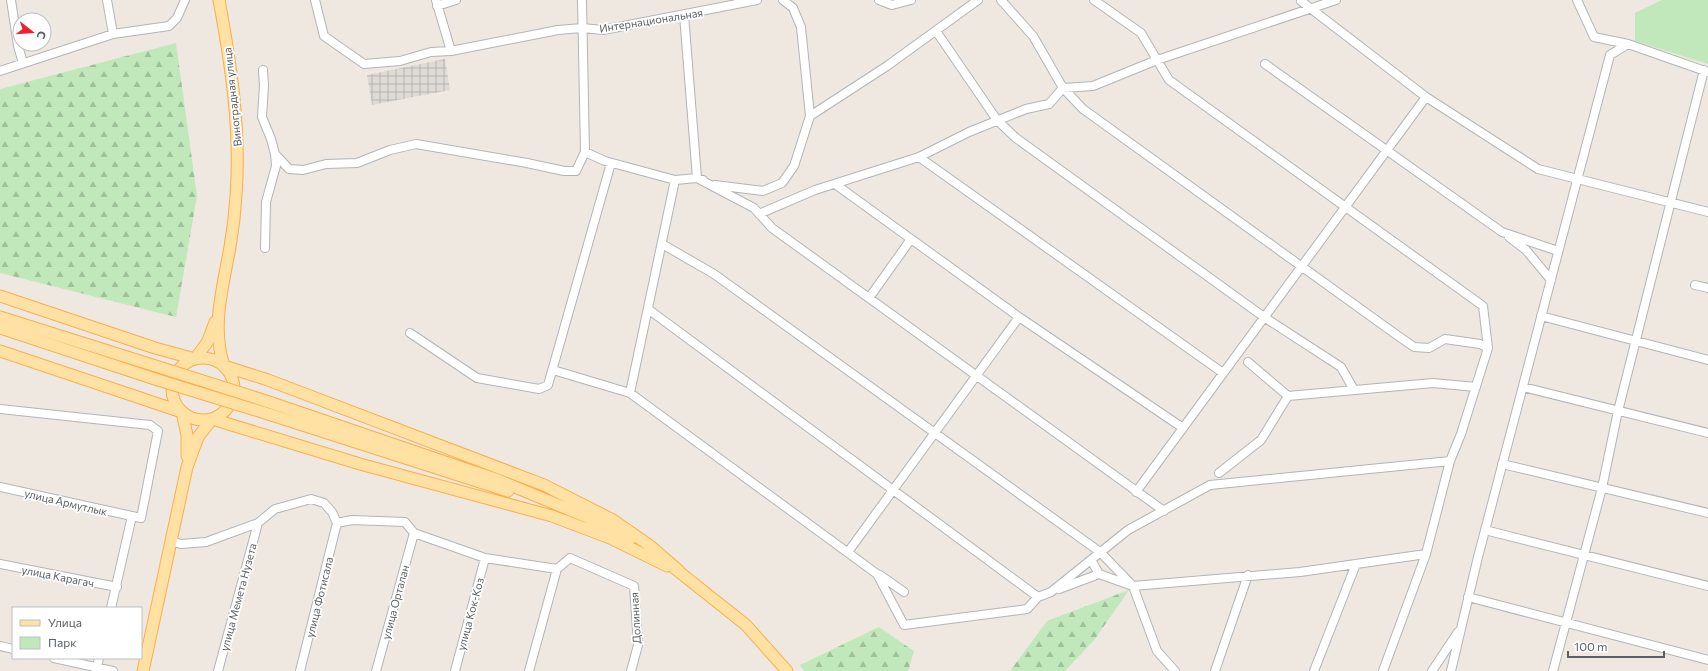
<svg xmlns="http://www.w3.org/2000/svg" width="1708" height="671" viewBox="0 0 1708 671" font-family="Commissioner,sans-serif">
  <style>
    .industrial { fill: url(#industrial-grid) }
    .green { fill: #c1e8ba }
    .forest { fill: url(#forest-firs) }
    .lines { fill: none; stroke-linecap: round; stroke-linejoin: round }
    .minor-casing { stroke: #b1b5b9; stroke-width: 10 }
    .major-casing { stroke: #fdad49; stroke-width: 13 }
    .minor { stroke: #fff; stroke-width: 8 }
    .major { stroke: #ffe1a3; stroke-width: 11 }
    .major-bridge-casing { stroke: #fdad49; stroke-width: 13; stroke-linecap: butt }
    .major-bridge { stroke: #ffe1a3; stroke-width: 11 }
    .labels { text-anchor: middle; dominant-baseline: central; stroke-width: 3.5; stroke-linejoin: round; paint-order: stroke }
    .street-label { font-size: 11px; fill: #595f63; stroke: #fff }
  </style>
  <defs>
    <pattern id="industrial-grid" width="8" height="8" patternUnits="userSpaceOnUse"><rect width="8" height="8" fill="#dedad5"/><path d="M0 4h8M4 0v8" fill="none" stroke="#b7b4b0"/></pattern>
    <pattern id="forest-firs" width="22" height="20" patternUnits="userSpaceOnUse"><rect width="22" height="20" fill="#c1e8ba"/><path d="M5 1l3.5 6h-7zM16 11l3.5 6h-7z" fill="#a0bf9b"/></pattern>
  </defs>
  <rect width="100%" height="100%" fill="#eee8e0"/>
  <path class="industrial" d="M 445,59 L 450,90 L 372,105 L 367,75 Z"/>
  <path class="green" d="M 1662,0 L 1708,0 L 1708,64 L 1635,41 L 1635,13 Z"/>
  <path class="forest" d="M 176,43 L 197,196 L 176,317 L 0,273 L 0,89 Z
    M 1129,590 L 1095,639 L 1065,671 L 1010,671 L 1047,621 Z
    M 879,627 L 914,651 L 908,671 L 804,671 L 800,665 Z"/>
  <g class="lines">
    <g class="minor-casing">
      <path id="minor" d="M 11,0 L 18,46 L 23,63
        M 107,0 L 113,34
        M 315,0 L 324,36 L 364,64 L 400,61 L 431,52 L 451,51 L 558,30 L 582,28 L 603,30 L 757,0
        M 436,0 L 451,51
        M 783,0 L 793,8 L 801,27 L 810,116
        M 879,0 L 892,5 L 911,0
        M 1001,0 L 1033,36 L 1063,88 L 1083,109 L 1394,333 L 1414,347 L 1429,348 L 1445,339 L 1480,344 L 1488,348
        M 1094,0 L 1141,33 L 1169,80 L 1483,306 L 1488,348 L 1461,434 L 1450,461 L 1426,554 L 1383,671
        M 1577,0 L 1594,37 L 1628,44
        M 1301,1 L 1426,97 L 1538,169 L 1708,212
        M 437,6 L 456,0
        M 684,15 L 697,178 L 703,180
        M 936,31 L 997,120 L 1016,138 L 1264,317 L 1341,367 L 1354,390
        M 1265,64 L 1502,232 L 1558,251
        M 263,70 L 264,85 L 262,117 L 271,139 L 275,154 L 289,169 L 303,170 L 326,164 L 357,163 L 390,150 L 416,144 L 527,163 L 564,171 L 576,171 L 585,152 L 582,0
        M 0,71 L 113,34 L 169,26 L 177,18 L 185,0
        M 585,152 L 605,161 L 675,180 L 697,178 L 754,208 L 772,228 L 1164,511
        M 919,157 L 1223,373
        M 675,180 L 630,393 L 877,574 L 904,625 L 1027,609 L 1038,597 L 1051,592 L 1128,530 L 1210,485 L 1450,461
        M 835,184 L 1019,317 L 1183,428
        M 715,185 L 763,191 L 782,183 L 794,166 L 810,116 L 887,66 L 978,0
        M 759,214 L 815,190 L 919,157 L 969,132 L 1026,109 L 1049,104 L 1063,88 L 1093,86 L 1157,60 L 1336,0
        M 1509,237 L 1526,250 L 1551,280
        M 662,244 L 714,274 L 1100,552 L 1133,586 L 1300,572 L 1426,554
        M 265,248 L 266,202 L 276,166 L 275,154
        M 1695,285 L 1708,288
        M 869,298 L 911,239
        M 648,309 L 1038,597
        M 1541,316 L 1708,360
        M 410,333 L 477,378 L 539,389 L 548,385 L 611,163
        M 1248,362 L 1288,396 L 1433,383 L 1476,387
        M 553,370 L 630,393
        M 1523,387 L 1708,433
        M 0,409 L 150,425 L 158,431 L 141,518 L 0,487
        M 1502,464 L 1708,513
        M 1219,473 L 1261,440 L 1288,396
        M 1136,492 L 1426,97
        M 1485,530 L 1708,586
        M 171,541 L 181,544 L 206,542 L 258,523 L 275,509 L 311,499 L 324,503 L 332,512 L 337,523 L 352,520 L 405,522 L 414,533 L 485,558 L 557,569 L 570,558 L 634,586 L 638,645 L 631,671
        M 848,552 L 1019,317
        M 1091,560 L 1099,574 L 1133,586 L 1157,651 L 1175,671
        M 0,564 L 117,587
        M 880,575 L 904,592
        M 1059,589 L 1099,574
        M 1468,597 L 1708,660
        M 111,608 L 132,516
        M 0,646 L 13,649
        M 54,658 L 113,671
        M 96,671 L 99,658
        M 218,671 L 258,523
        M 300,671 L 337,523
        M 376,671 L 414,533
        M 455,671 L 485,558
        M 529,671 L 557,569
        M 1215,671 L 1248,575
        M 1314,671 L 1356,564
        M 1432,671 L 1458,632
        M 1451,671 L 1478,557 L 1610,55 L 1628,44 L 1708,72
        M 1553,671 L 1602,488 L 1618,411 L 1704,70"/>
    </g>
    <g class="major-casing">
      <path id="major" d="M 219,0 C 231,64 241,130 236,196 C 235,213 233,230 230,247 C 223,287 211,326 224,366 L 268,380 L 544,485 L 613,520 L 649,545 L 679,571
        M 0,296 L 155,348 L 195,359 L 208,341 L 215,322
        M 0,317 L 162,368
        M 0,328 L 158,380
        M 0,351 L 182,412 L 187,435 L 187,456
        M172 389a31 31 0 1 1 62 0a31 31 0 1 1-62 0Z
        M 266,401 L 498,480 L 587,517 L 630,539
        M 262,412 L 508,491
        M 673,567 L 746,625 L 787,671
        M 143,671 L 187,467 L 198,437 L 212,419 L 360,464 L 552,516 L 610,538 L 667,566"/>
    </g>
    <use href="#minor" class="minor"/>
    <use href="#major" class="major"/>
    <g class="major-bridge-casing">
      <path id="major-bridge" d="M 162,368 L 266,401
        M 158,380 L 262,412"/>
    </g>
    <use href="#major-bridge" class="major-bridge"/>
  </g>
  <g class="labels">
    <g class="street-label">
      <text transform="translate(651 20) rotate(-9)">Интернациональная</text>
      <text transform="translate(232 97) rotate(-96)">Виноградная улица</text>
      <text transform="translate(66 502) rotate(13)">улица Армутлык</text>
      <text transform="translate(58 576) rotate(11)">улица Карагач</text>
      <text transform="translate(238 597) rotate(-75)">улица Мемета Нузета</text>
      <text transform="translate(319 597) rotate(-76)">улица Фотисала</text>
      <text transform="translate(395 602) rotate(-75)">улица Орталан</text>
      <text transform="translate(470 614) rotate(-75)">улица Кок-Коз</text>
      <text transform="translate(635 618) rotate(-93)">Долинная</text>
    </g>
  </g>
  <rect x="12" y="607" width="130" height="52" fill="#ffffff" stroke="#bdbfc1"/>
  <rect x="20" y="620" width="20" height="6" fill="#ffe1a3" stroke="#bdbfc1"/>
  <text x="48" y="627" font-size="12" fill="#595f63">Улица</text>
  <rect x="20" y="637" width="20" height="12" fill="#c1e8ba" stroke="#bdbfc1"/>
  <text x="48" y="647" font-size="12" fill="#595f63">Парк</text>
  <g transform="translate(32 32) rotate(107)"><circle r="19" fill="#ffffff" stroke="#bdbfc1"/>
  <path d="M0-3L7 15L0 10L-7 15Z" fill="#f81c2f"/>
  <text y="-6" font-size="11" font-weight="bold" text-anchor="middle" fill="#595f63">С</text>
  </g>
  <path d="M1568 651v6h96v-6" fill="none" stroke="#595f63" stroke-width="2"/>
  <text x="1574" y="651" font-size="12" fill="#595f63" stroke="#ffffff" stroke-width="3" paint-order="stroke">100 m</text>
</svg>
